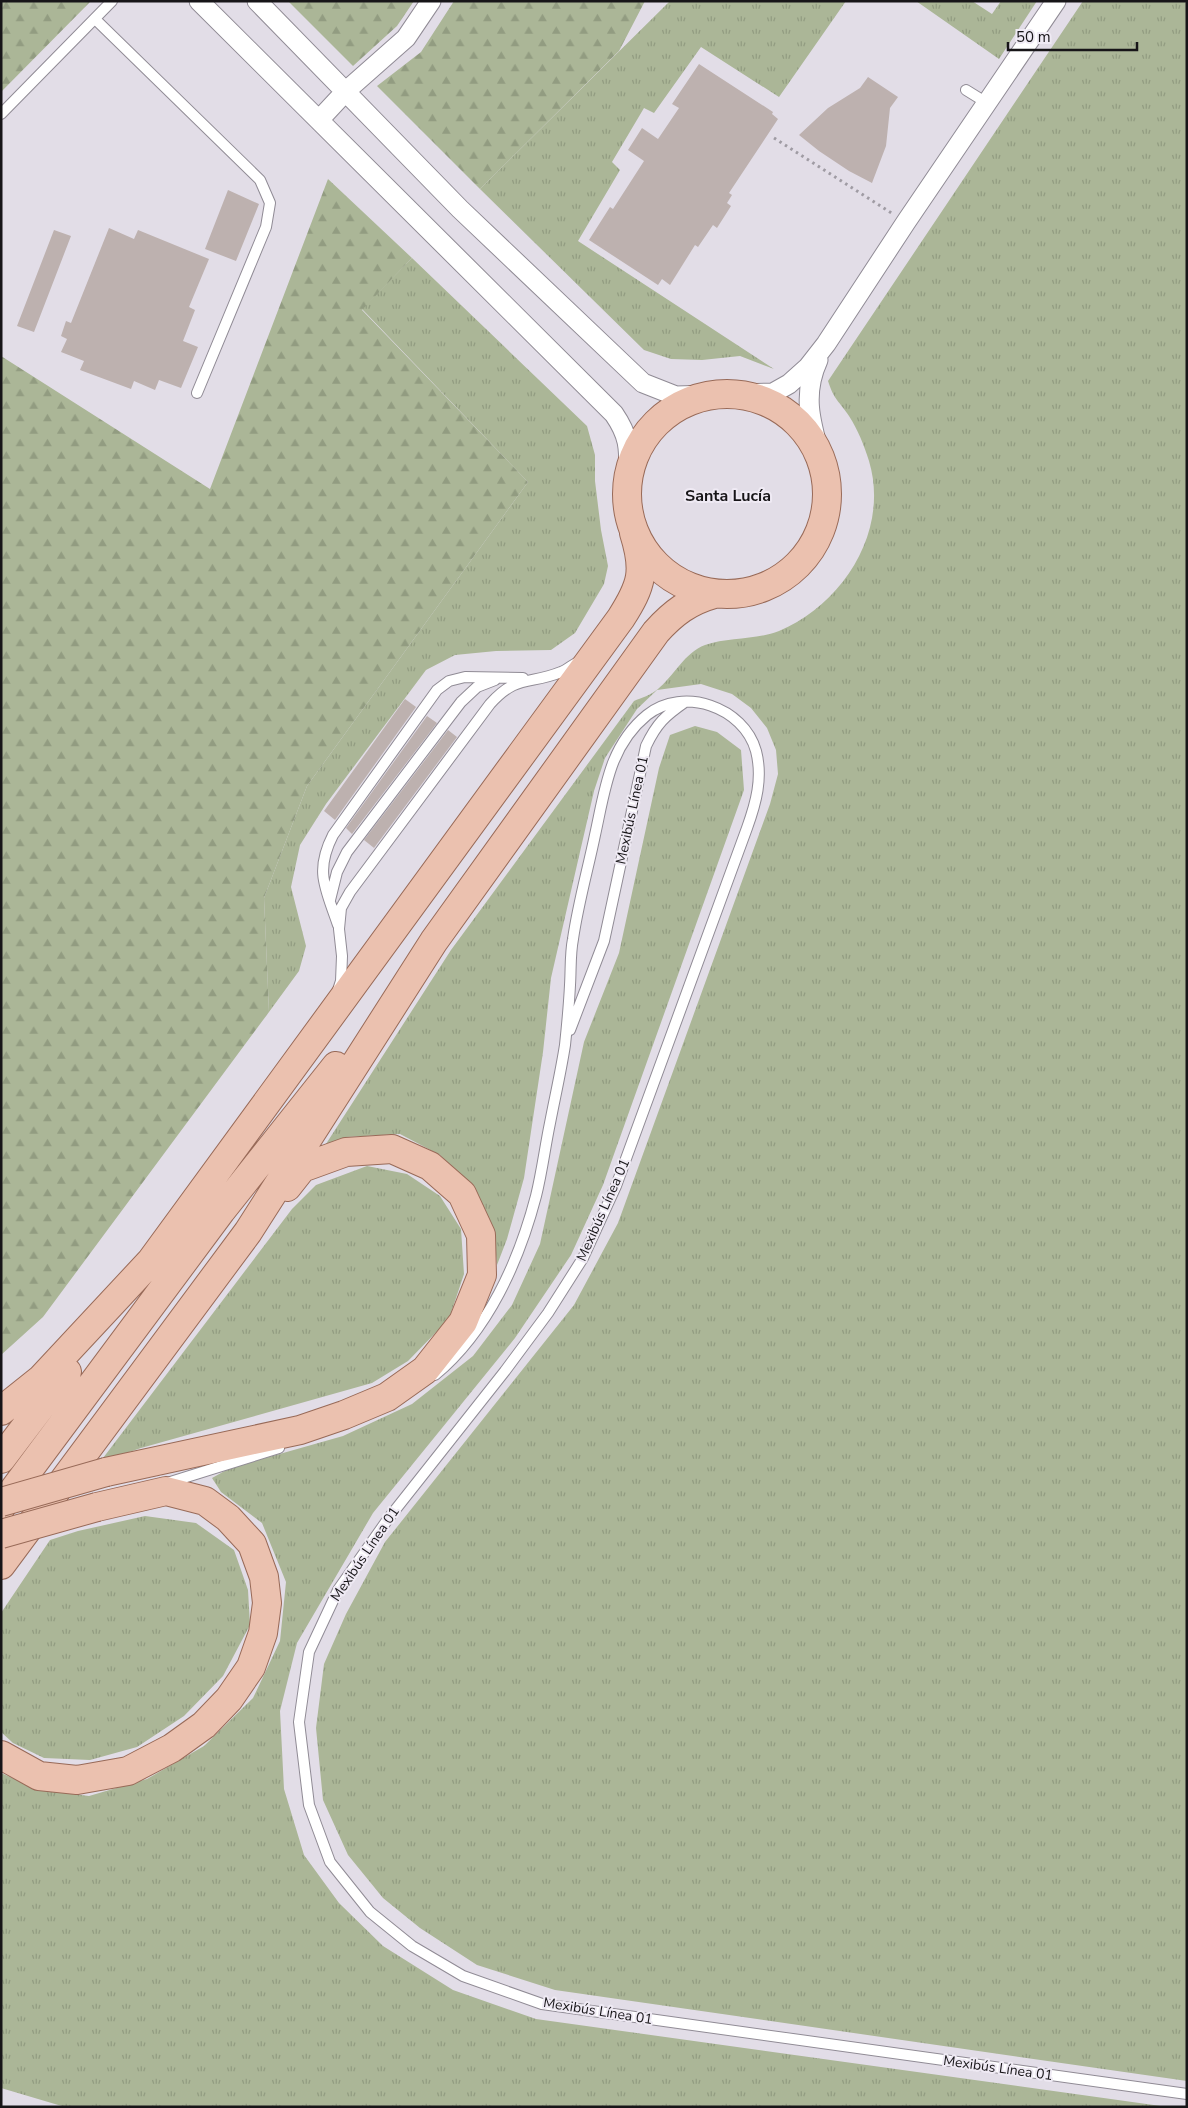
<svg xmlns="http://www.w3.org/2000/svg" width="1188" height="2108" viewBox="0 0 1188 2108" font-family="'Nunito Sans',sans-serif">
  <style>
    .grass { fill: url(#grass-tufts) }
    .forest { fill: url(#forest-firs) }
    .building { fill: #bdb1af }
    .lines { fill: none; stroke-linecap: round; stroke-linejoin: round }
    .lane-casing { stroke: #908b95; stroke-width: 12 }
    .street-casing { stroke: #908b95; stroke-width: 21 }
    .primary-casing { stroke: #986a58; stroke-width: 30 }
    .path { stroke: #9f9ba3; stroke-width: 3; stroke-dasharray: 2.5 4; stroke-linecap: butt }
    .lane { stroke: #fff; stroke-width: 10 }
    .street { stroke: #fff; stroke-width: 19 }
    .primary { stroke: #ebc1af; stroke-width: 28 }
    .primary-bridge-casing { stroke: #986a58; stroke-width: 30; stroke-linecap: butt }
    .primary-bridge { stroke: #ebc1af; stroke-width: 28 }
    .labels { text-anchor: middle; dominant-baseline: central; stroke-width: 4; stroke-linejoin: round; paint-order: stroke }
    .street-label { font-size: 14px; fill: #171518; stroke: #efeaf4 }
    .quarter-label { font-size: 16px; font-weight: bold; fill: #171518; stroke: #efeaf4 }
  </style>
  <defs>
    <pattern id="grass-tufts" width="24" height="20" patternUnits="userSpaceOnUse" patternTransform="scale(1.25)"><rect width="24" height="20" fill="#abb697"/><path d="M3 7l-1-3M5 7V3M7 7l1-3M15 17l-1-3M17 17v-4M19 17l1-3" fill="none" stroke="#929c81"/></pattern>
    <pattern id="forest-firs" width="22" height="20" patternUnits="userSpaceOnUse" patternTransform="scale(1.25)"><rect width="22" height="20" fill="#abb697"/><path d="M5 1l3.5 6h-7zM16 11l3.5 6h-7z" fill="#929c81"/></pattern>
  </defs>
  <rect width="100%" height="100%" fill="#e2dde7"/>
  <path class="grass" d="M 670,1 L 846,1 L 779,97 L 701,47 L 654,113 L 644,108 L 612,162 L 620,170 L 578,241 L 774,369 L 740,356 L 702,360 L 671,359 L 644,350 L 480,189 Z
    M 916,1 L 972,1 L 992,14 L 1001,1 L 1037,1 L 999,59 Z
    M 1083,1 L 1185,1 L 1187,6 L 1187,2081 L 555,1990 L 477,1965 L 420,1928 L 383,1898 L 348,1855 L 323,1800 L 316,1728 L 324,1664 L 346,1614 L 385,1542 L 574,1305 L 618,1223 L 770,804 L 778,774 L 776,750 L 767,728 L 751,708 L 732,694 L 701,684 L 657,690 L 637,709 L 605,758 L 594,791 L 551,978 L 543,1052 L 524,1178 L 507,1239 L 497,1265 L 494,1234 L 473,1188 L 440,1155 L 400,1134 L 346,1137 L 324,1147 L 451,950 L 634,701 C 641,698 651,695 658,689 C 673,677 685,652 705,645 C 728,637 756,640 779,631 C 843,604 890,531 869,461 C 864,445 858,430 849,416 C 839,401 834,400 828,381 Z
    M 412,258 L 587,426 L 595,455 L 595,481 L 601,530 L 608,566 L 604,584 L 575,633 L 551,650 L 496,651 L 455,655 L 426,670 L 326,804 L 300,845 L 291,887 L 306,946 L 299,971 L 269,1012 L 264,898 L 307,786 L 528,482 L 362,309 Z
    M 695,726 L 717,732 L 741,750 L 744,790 L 603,1185 L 571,1255 L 515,1338 L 373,1513 L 297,1643 L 280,1711 L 284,1789 L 304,1855 L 339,1903 L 383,1946 L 453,1990 L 536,2019 L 1168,2107 L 65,2107 L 1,2088 L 1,1773 L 40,1790 L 89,1796 L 147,1779 L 204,1746 L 253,1698 L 280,1641 L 286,1582 L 262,1523 L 221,1492 L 212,1478 L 230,1468 L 343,1436 L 412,1404 L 473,1356 L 512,1305 L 540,1244 L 584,1042 L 619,953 L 659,768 L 670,735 Z
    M 367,1166 L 407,1174 L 440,1196 L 461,1229 L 464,1274 L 449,1319 L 408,1361 L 372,1383 L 141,1448 L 100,1462 L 292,1209 L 316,1185 Z
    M 145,1516 L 196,1523 L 234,1550 L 248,1590 L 250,1625 L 223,1676 L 184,1716 L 137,1747 L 90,1760 L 44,1758 L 13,1743 L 1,1732 L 1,1613 L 50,1540 L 78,1531 Z"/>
  <path class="forest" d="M 1,1 L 91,1 L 1,92 Z
    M 288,1 L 414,1 L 397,26 L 353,66 Z
    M 454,1 L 645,1 L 619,51 L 480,189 L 377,86 L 421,52 Z
    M 328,179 L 412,258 L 362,310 L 528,482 L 307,786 L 264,898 L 269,1012 L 43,1317 L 1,1355 L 1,356 L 210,489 Z"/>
  <path class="building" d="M 699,64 L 773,112 L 772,114 L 778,119 L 729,193 L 732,195 L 727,203 L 731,206 L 717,228 L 713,225 L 698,247 L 695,245 L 670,285 L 662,279 L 658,285 L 589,240 L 610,207 L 613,209 L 644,161 L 628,150 L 642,128 L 658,139 L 679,108 L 672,104 Z
    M 868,77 L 898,97 L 890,108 L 886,146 L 872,183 L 849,171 L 819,151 L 799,135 L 828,108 L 860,88 Z
    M 228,190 L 259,204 L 236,261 L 205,249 Z
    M 109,228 L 134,239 L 138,230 L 209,259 L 189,307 L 195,310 L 183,341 L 198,347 L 181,388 L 159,380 L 155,390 L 134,381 L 131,389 L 80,370 L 84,361 L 61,352 L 67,339 L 61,336 L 66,321 L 71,323 Z
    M 54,230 L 71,236 L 34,332 L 17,326 Z
    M 405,699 L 416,707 L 335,820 L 324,811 Z
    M 427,716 L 437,723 L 352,834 L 346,828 Z
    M 448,730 L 457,737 L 374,848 L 364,840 Z"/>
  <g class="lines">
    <g class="lane-casing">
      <path id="lane" d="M 95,19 L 260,180 L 270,203 L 266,227 L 197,393
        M 966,90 L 987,103
        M 1,114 L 112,1
        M 330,900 L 337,872 L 347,852 L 461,702 L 477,687 L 495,680
        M 338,925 C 326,889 314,872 333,835 L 437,690 L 449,681 L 465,677 L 523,678
        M 338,990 L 341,981 L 342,956 L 339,929 L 341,908 L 350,892 L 490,704 C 517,674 529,685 561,672 C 567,670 572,665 578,662
        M 570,1030 L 604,941 L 646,746 C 657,723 665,716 685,702
        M 435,1375 C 488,1331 519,1261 536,1196 C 542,1172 545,1147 550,1123 C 555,1097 561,1071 565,1045 C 567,1026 569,1005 570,985 C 571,970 570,954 573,939 C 578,904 588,869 595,835 C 605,790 609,746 647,715 C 683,686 744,707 756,751 C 763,778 756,803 747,828 L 616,1186 L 583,1258 L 548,1313 L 505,1371 L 388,1519 L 338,1590 L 309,1652 L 299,1722 L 309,1805 L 330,1862 L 370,1912 L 412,1946 L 463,1976 L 542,2004 L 1187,2094
        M 164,1484 L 279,1448"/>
    </g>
    <g class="street-casing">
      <path id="street" d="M 199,1 L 614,414 C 629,436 629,447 629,474
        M 257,1 L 460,209 L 643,383 L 676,396 L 711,395
        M 319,120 L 346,91 L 406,38 L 431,1
        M 818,360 C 801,397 812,426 822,463
        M 741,394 L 773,393 L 789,384 L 808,367 L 826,344 L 906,222 L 1056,1"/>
    </g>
    <g class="primary-casing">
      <path id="primary" d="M627 494a100 100 0 1 1 200 0a100 100 0 1 1-200 0Z
        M 1,1411 L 41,1379 L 151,1261 L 621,618 C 642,585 646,571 634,533
        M 1,1459 L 67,1372
        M 106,1472 L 300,1430 L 344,1415 L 387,1397 L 425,1370 L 463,1322 L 482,1275 L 481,1235 L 462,1194 L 430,1166 L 392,1149 L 346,1152 L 302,1168 L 287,1187
        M 1,1507 L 221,1211 L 336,1066
        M 1,1565 L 248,1232 L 434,941 L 656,632 C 673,613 689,601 714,594
        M 1,1755 L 39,1776 L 77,1780 L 128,1771 L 172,1748 L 204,1725 L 229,1699 L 251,1667 L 263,1633 L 267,1603 L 264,1577 L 252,1544 L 228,1518 L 205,1501 L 166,1491 L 97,1507"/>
    </g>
    <path class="path" d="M 774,138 L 893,214"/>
    <use href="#lane" class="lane"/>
    <use href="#street" class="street"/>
    <use href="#primary" class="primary"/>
    <g class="primary-bridge-casing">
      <path id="primary-bridge" d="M 1,1502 L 106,1472
        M 1,1534 L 97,1507"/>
    </g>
    <use href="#primary-bridge" class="primary-bridge"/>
  </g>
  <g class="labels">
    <g class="street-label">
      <text transform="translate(632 810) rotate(-78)">Mexibús Línea 01</text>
      <text transform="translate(603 1210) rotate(-66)">Mexibús Línea 01</text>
      <text transform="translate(365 1554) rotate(-56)">Mexibús Línea 01</text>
      <text transform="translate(598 2011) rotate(9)">Mexibús Línea 01</text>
      <text transform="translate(998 2068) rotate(8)">Mexibús Línea 01</text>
    </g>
    <g class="quarter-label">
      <text x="728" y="496">Santa Lucía</text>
    </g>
  </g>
  <rect width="1188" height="2108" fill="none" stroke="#171518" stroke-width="5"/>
  <path d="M1008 42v8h129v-8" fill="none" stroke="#171518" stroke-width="2.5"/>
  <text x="1016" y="42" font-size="15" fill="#171518" stroke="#efeaf4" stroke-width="4" paint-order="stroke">50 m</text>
</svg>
